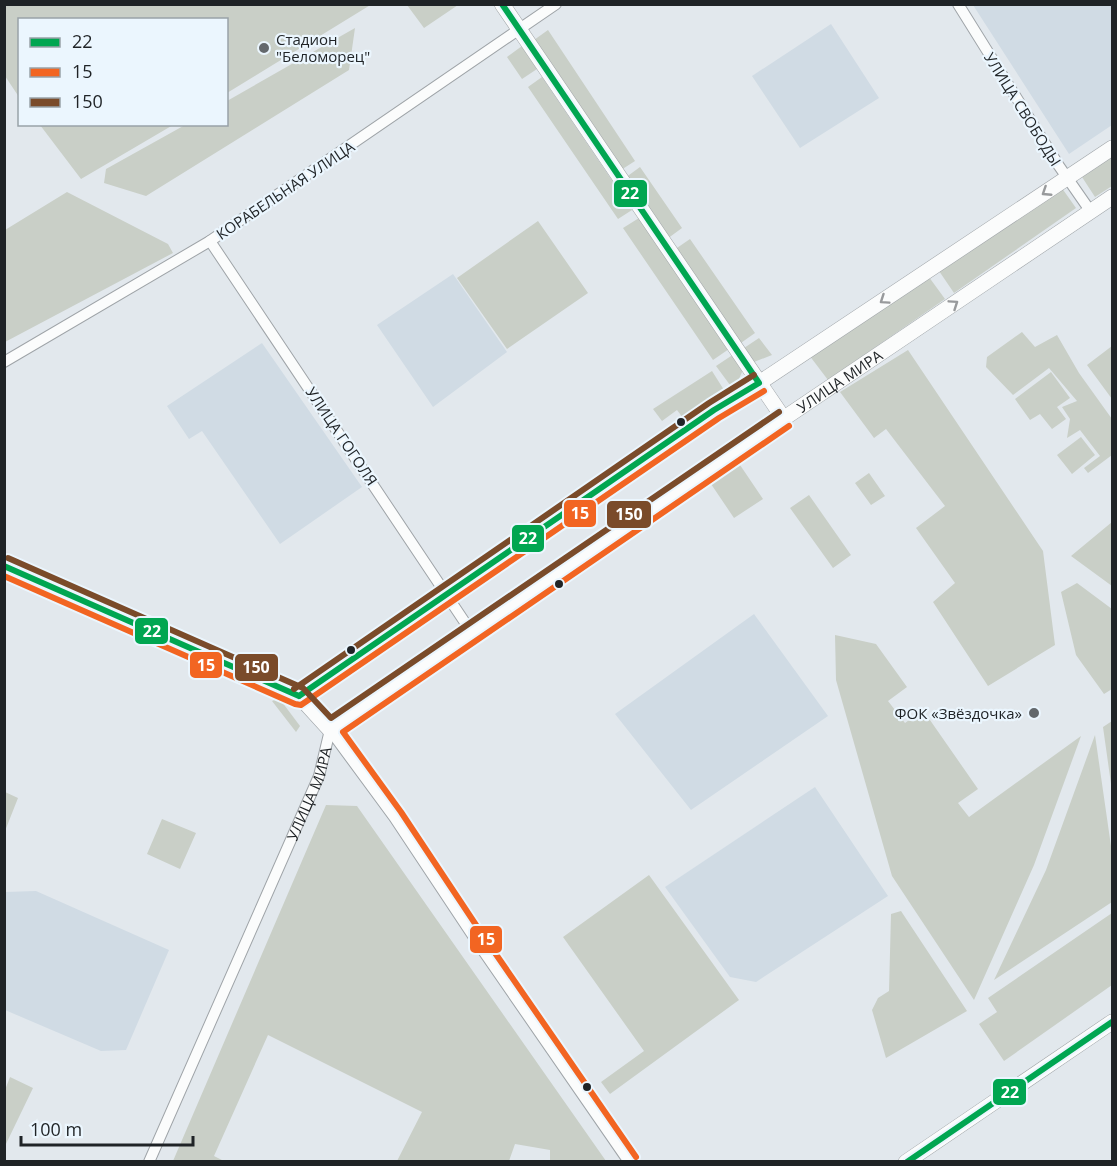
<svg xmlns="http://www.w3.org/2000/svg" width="1117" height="1166" viewBox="0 0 1117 1166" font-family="'Open Sans',sans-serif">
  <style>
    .built { fill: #d0dbe4 }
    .green { fill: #c9cfc7 }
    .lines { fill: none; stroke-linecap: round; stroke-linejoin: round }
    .street-casing { stroke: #9fa4a8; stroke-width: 12 }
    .secondary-casing { stroke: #9fa4a8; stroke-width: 16 }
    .street { stroke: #fbfcfc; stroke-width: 10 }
    .secondary { stroke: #fbfcfc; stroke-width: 15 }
    .bus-1-casing { stroke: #ebf6fe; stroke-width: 10 }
    .bus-2-casing { stroke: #ebf6fe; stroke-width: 10 }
    .bus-3-casing { stroke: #ebf6fe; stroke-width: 10 }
    .bus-1 { stroke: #00a651; stroke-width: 6 }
    .bus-2 { stroke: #f26522; stroke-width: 6 }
    .bus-3 { stroke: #7a4b2a; stroke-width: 6 }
    .oneway { stroke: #989a9c }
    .poi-dot { fill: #63686c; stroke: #ebf6fe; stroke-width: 2 }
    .bus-dot { fill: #1f2326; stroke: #ebf6fe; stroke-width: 2 }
    .labels { text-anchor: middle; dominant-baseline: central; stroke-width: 4.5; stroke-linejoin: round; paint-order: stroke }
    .poi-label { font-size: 15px; fill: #1f2326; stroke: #ebf6fe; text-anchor: start }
    .street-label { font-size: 15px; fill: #1f2326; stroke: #ebf6fe }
    .line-badge { stroke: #ebf6fe; stroke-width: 2 }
    .badge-label { font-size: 16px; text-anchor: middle; font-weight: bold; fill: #fff }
  </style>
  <rect width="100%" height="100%" fill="#e2e8ed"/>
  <path class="built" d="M 973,5 L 1112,5 L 1112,125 L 1069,154 Z
    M 831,24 L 879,98 L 800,148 L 752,76 Z
    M 453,274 L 507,352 L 433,407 L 377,325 Z
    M 262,343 L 362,487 L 280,544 L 202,431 L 189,439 L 167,406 Z
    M 754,614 L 828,716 L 691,810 L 615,714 Z
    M 815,787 L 888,896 L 756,982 L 730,977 L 665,887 Z
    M 36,891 L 169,950 L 126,1050 L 101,1051 L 5,1010 L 5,892 Z"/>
  <path class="green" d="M 372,4 L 227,93 L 226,20 L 20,20 L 19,97 L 5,76 L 5,5 Z
    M 407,5 L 458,5 L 424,28 Z
    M 355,28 L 349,70 L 146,196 L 104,183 L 106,169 L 185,125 L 226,124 L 227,101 Z
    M 548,30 L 635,161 L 621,170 L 534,40 Z
    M 522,46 L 537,69 L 522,79 L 507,57 Z
    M 542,77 L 632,210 L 618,219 L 528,87 Z
    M 40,125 L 173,125 L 81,179 Z
    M 1112,156 L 1112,186 L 1095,197 L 1082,177 Z
    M 640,167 L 682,228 L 667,239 L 625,178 Z
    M 1059,184 L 1076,208 L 954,293 L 937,268 Z
    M 67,192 L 168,244 L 173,253 L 5,342 L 5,230 Z
    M 639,218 L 729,349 L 713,360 L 623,228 Z
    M 538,221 L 588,293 L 507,349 L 457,278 Z
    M 690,239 L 755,333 L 738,345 L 674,250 Z
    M 926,273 L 945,299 L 828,380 L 809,355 Z
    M 1022,332 L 1035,347 L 1057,335 L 1079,373 L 1112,419 L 1112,455 L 1088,473 L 1084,468 L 1100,456 L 1080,430 L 1067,438 L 1070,419 L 1062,407 L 1077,401 L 1049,368 L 1013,395 L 986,367 L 987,357 Z
    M 759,338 L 772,355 L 754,362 L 741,350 Z
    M 1112,346 L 1112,399 L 1087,365 Z
    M 908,350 L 1043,551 L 1055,645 L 988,686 L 933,602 L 955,583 L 916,528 L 945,506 L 886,429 L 874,438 L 840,392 Z
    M 734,354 L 740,363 L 742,372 L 739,379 L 730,385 L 716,366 Z
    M 712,371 L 724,390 L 683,418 L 677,410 L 662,421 L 653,409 Z
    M 1051,372 L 1070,398 L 1057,407 L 1066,419 L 1052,429 L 1040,414 L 1030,420 L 1015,399 Z
    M 1081,437 L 1095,455 L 1072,474 L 1057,455 Z
    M 740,465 L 763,499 L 734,518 L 711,484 Z
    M 869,473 L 885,496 L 871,505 L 855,483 Z
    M 809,495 L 851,555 L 833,568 L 790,508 Z
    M 1112,522 L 1112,586 L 1071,556 Z
    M 1077,583 L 1112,609 L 1112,689 L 1104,694 L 1076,655 L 1061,592 Z
    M 835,635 L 876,644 L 907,687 L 888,701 L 905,723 L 923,710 L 978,789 L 958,803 L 969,817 L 1081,736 L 1034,865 L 974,1000 L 892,876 L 836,680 Z
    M 279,698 L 300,726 L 296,732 L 272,701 Z
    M 1112,721 L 1112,791 L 1103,727 Z
    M 1095,735 L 1112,853 L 1112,902 L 994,980 L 1046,870 Z
    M 5,792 L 18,798 L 5,831 Z
    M 326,805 L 357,806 L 606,1161 L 550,1161 L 550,1150 L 515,1144 L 509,1161 L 397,1161 L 422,1112 L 268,1035 L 214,1156 L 224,1161 L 173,1161 Z
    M 162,819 L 196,833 L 180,869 L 147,854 Z
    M 649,875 L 739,1000 L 610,1094 L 601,1082 L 644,1051 L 563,937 Z
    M 901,911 L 967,1011 L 886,1058 L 872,1010 L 878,998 L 889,991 L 891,914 Z
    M 1112,913 L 1112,985 L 1004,1061 L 979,1024 L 997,1012 L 988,998 Z
    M 10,1077 L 33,1088 L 5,1146 L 5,1090 Z"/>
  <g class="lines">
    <g class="street-casing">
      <g id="street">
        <path d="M 958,4 L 1059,166 L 1091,212"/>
        <path d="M 210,241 L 472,633"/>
        <path d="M 4,362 L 210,241 L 556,4"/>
        <path d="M 330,730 L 394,817 L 477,942 L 629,1162"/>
        <path id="s1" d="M 149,1162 L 319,776 L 330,730"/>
      </g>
    </g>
    <g class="secondary-casing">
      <g id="secondary">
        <path d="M 502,4 L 784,419"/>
        <path id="s2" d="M 4,566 L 299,696 L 330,730 L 700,475 L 1112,197"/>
        <path d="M 299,696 L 714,410 L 759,383 L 1112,148"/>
        <path d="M 906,1162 L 1112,1022"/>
      </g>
    </g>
    <use href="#street" class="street"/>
    <use href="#secondary" class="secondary"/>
    <g class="bus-1-casing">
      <path id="bus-1" d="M 502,4 L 759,383
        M 4,566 L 299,696
        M 299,696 L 714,410 L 759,383
        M 907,1162 L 1112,1022"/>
    </g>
    <g class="bus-2-casing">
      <path id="bus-2" d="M 4,576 L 295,704 L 301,705 L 719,418 L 764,391
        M 636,1157 L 484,937 L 401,812 L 343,732 L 789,426"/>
    </g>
    <g class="bus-3-casing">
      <path id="bus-3" d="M 8,558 L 303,688 L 331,718 L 779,412
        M 294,689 L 709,403 L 754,375"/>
    </g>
    <use href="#bus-1" class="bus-1"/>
    <use href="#bus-2" class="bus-2"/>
    <use href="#bus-3" class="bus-3"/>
  </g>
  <defs><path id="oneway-chevron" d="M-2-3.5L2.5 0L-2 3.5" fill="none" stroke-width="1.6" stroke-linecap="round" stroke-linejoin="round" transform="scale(1.5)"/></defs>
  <g class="oneway">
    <use href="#oneway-chevron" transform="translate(1046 192) rotate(147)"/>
    <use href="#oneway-chevron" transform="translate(884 300) rotate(146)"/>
    <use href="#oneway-chevron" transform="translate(954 304) rotate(-34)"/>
  </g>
  <g class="poi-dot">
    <circle cx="264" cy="48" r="6"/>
    <circle cx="1034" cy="713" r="6"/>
  </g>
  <g class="bus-dot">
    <circle cx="681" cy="422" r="5"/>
    <circle cx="559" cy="584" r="5"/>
    <circle cx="351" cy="650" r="5"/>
    <circle cx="587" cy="1087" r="5"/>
  </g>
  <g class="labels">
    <g class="poi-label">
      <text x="276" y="39">Стадион<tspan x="276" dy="17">"Беломорец"</tspan></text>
      <text x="1022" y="713" text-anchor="end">ФОК «Звёздочка»</text>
    </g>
    <g class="street-label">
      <text transform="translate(1023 109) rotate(58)">УЛИЦА СВОБОДЫ</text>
      <text transform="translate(285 190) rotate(-34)">КОРАБЕЛЬНАЯ УЛИЦА</text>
      <text stroke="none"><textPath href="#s2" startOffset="986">УЛИЦА МИРА</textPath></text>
      <text transform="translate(342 436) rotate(56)">УЛИЦА ГОГОЛЯ</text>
      <text stroke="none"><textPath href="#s1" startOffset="402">УЛИЦА МИРА</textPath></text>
    </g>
  </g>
  <g class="line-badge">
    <rect x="613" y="179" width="35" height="29" rx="6" fill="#00a651"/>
    <rect x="563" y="499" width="34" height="29" rx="6" fill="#f26522"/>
    <rect x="606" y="500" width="46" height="29" rx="6" fill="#7a4b2a"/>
    <rect x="511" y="524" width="34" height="29" rx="6" fill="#00a651"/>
    <rect x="134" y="617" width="35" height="28" rx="6" fill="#00a651"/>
    <rect x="189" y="651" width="34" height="28" rx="6" fill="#f26522"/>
    <rect x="234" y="653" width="45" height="29" rx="6" fill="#7a4b2a"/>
    <rect x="469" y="925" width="34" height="29" rx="6" fill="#f26522"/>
    <rect x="992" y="1078" width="35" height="28" rx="6" fill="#00a651"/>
  </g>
  <g class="badge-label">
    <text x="630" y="199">22</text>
    <text x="580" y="519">15</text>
    <text x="629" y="520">150</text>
    <text x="528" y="544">22</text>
    <text x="152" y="637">22</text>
    <text x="206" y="671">15</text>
    <text x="256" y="673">150</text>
    <text x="486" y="945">15</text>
    <text x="1010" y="1098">22</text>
  </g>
  <rect width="1117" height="1166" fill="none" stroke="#1f2326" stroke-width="12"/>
  <rect x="18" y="18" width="210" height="108" fill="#ebf6fe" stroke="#99a2a8" stroke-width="1.5"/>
  <rect x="30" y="38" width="30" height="9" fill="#00a651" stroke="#99a2a8" stroke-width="1.5"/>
  <text x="72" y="48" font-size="18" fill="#1f2326">22</text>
  <rect x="30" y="68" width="30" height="9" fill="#f26522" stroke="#99a2a8" stroke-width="1.5"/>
  <text x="72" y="78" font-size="18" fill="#1f2326">15</text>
  <rect x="30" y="98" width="30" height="9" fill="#7a4b2a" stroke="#99a2a8" stroke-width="1.5"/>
  <text x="72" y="108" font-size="18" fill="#1f2326">150</text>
  <path d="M21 1136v9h172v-9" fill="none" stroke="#1f2326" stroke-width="3"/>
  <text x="30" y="1136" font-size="18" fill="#1f2326" stroke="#ebf6fe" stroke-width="4.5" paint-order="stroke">100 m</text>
</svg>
